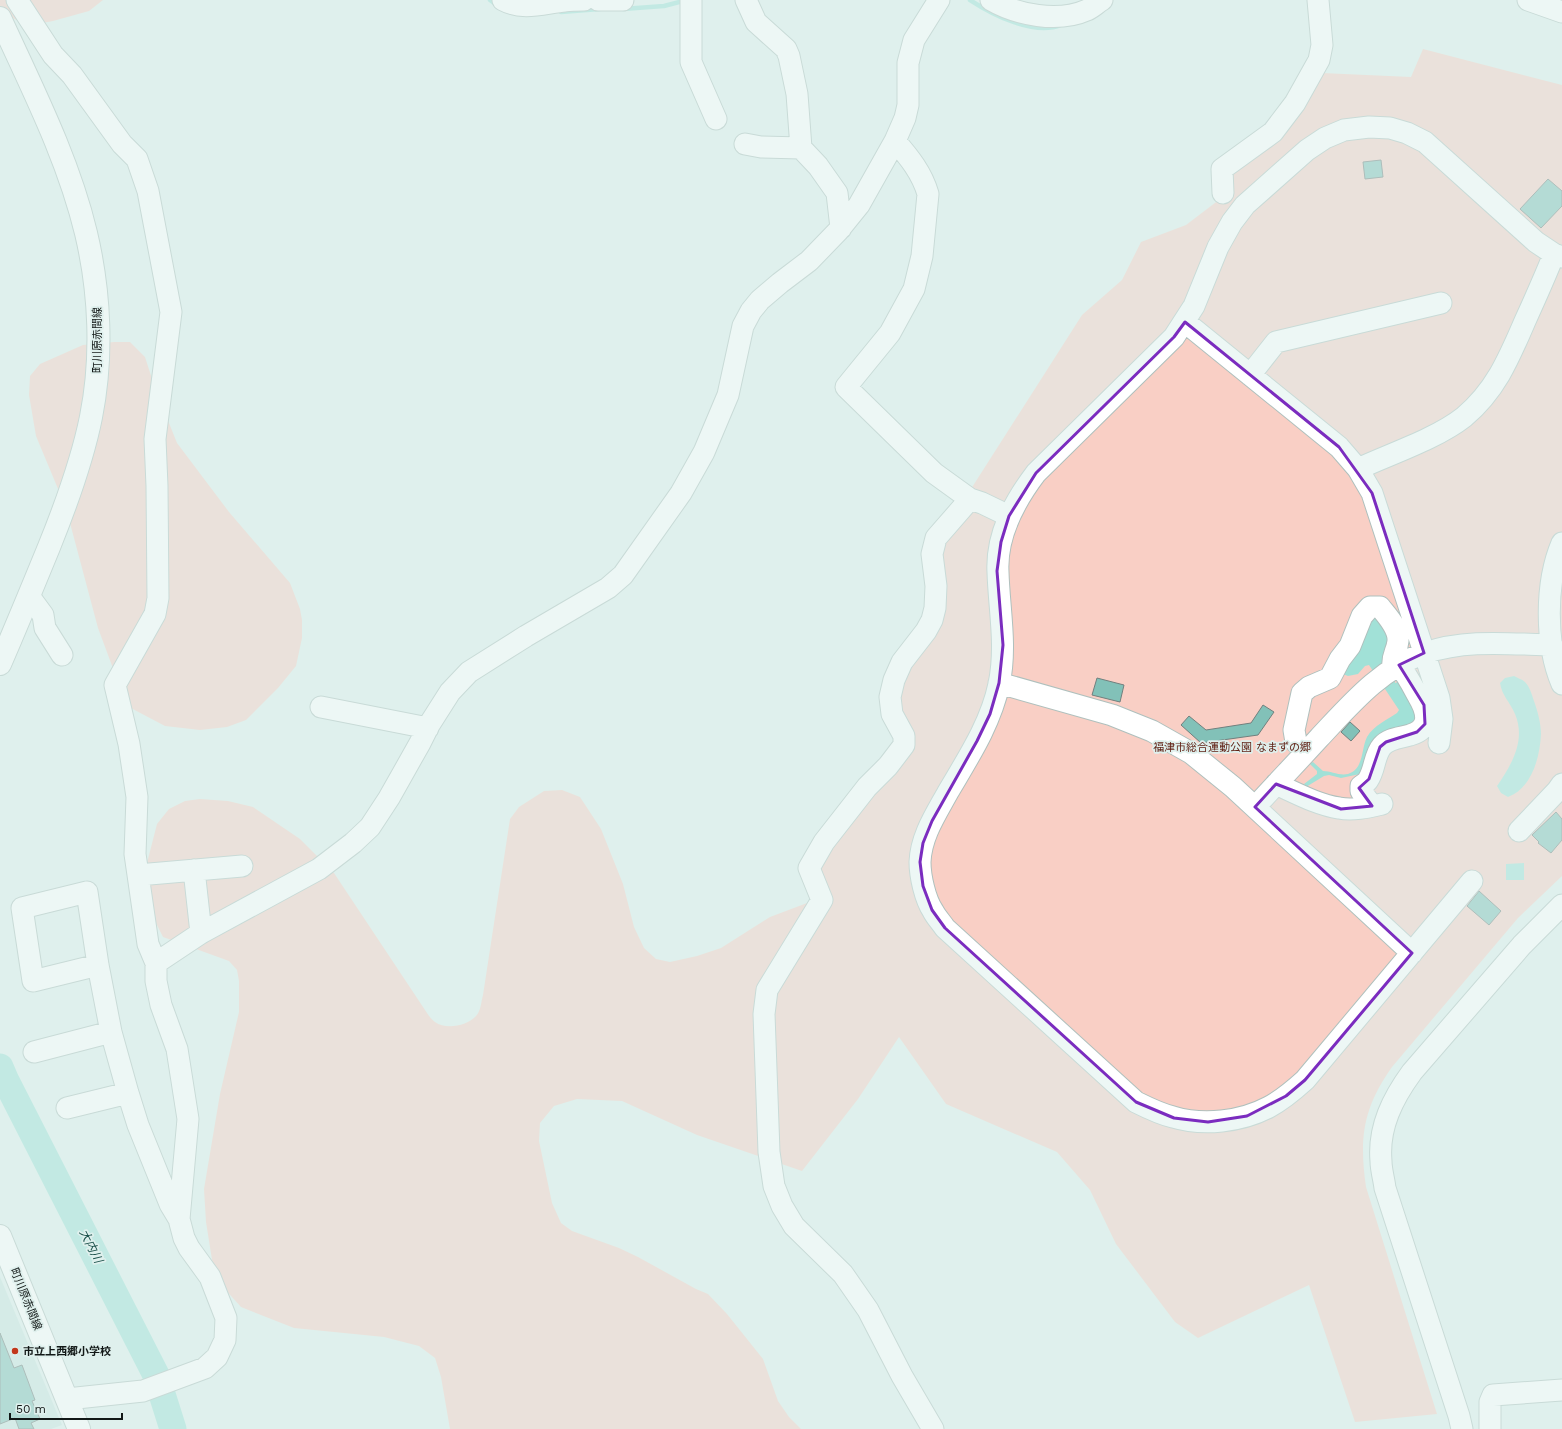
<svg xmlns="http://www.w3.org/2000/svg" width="1562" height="1429" viewBox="0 0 1562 1429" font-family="'Work Sans','Noto Sans JP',sans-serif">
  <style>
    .built { fill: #cae5e0 }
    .green { fill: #f9cfc5 }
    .water { fill: #a1e1d7 }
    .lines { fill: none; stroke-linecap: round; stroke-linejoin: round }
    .stream { stroke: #a1e1d7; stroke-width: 4.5 }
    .river { stroke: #a1e1d7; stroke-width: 27 }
    .building { fill: #82c1b8; stroke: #71807e }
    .minor-casing { stroke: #afc0bd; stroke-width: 23 }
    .major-casing { stroke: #afc0bd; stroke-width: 24 }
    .minor { stroke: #fff; stroke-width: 21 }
    .major { stroke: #fff; stroke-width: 22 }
    .marked { fill: none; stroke: #7b2cbf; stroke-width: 3; stroke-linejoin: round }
    .poi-dot { fill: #c2371b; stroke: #dff0ed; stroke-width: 1.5 }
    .labels { text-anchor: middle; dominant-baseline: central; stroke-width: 3.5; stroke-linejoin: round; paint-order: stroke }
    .street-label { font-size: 11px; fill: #121817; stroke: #dff0ed }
    .park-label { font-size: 11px; fill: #5f1f13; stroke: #dff0ed }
    .poi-label { font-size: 11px; font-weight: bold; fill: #121817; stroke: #dff0ed; text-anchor: start }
    .water-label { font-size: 12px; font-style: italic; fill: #1c514b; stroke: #dff0ed }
  </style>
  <rect width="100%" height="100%" fill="#dff0ed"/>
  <path class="built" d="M 0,1277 L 62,1425 L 51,1429 L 0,1429 Z"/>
  <path class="green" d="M 0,0 L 103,0 L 89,11 L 53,21 L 37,24 L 22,23 L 0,11 Z
    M 1423,49 L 1562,85 L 1562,876 L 1518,918 L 1392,1067 C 1363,1108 1359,1138 1366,1187 L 1437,1414 L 1355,1422 L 1309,1285 L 1198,1338 L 1175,1322 L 1116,1244 L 1090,1190 L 1057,1152 L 946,1104 L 899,1037 L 858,1099 L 802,1171 L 697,1135 L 622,1101 L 577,1099 L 554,1106 L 540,1123 L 539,1141 L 552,1203 L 561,1223 L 572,1231 L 619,1248 L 638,1257 L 696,1289 L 708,1294 L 727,1314 L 763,1359 L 778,1401 L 789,1417 L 801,1429 L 450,1429 L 441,1377 L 435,1358 L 419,1346 L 384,1337 L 294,1328 L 241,1307 L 222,1286 L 213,1266 L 206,1222 L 204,1189 L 220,1094 L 239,1012 L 239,981 L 237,970 L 229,961 L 163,937 L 153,917 L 147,896 L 147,863 L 157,824 L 169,809 L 185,801 L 200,799 L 228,801 L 253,807 L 300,839 L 334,873 L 427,1013 C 429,1016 432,1020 435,1022 C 446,1030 467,1026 476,1016 C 481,1011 481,1002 483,995 L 510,819 L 519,807 L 544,791 L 562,790 L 580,797 L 601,829 L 623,884 L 634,927 L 644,948 L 656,959 L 670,962 L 697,956 L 721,948 L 770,917 L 815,900 L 801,871 L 900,744 L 887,713 L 929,615 L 928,561 L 969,492 L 1082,315 L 1122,280 L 1141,242 L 1186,225 L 1228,193 L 1227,174 L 1322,73 L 1411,77 Z
    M 114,342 L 130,342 L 145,357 L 155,388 L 177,443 L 229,512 L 290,583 L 300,609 L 302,620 L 302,638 L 296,666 L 278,688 L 246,720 L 227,727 L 200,730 L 165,726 L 127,706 L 98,628 L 66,508 L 36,436 L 29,395 L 30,376 L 40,364 L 83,345 Z"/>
  <path class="water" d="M 1372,613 L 1389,629 L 1395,683 L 1400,681 C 1407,693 1420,708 1414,722 L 1360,774 L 1341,778 L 1329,775 L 1324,776 L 1306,787 L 1304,784 L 1317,774 L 1317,771 L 1310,764 L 1313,762 L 1323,771 C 1331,771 1339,776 1348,774 C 1364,769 1361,749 1367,737 C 1374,725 1387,720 1397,713 L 1399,710 L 1369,665 L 1365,666 L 1358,674 L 1348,676 L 1343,674 Z
    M 1514,676 C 1517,678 1522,679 1525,682 C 1530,687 1532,695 1534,701 C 1538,712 1541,724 1541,734 C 1540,757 1532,788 1508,797 L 1501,793 L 1497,786 C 1512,764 1526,740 1515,714 C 1510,702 1502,696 1500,683 L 1505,678 Z
    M 1524,863 L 1524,880 L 1506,880 L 1506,864 Z"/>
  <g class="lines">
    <path class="stream" d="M 490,0 L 498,6
      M 970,0 C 993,15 1034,36 1061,25
      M 623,9 L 664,6 L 683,1
      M 561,12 L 600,9"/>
    <path class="river" d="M 0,1067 L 6,1081 L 156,1375 L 173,1429"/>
  </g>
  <path class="building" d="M 1381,160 L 1383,177 L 1365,179 L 1363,162 Z
    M 1548,179 L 1562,191 L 1562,206 L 1541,228 L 1520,209 Z
    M 1097,678 L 1124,685 L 1120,702 L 1092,695 Z
    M 1263,705 L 1274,712 L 1258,735 L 1201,743 L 1181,725 L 1189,716 L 1206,730 L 1251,723 Z
    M 1350,722 L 1360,731 L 1351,741 L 1341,732 Z
    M 1556,812 L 1562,819 L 1562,840 L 1551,853 L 1538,843 L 1539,842 L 1532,835 Z
    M 1479,891 L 1501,911 L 1489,925 L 1467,906 Z
    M 0,1333 L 14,1368 L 22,1365 L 35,1400 L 32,1401 L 40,1419 L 31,1423 L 34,1429 L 19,1429 L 15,1418 L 0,1424 Z"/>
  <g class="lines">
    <g class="minor-casing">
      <path id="minor" d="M 17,0 L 53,55 L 72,75 L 122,144 L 137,159 L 148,191 L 171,312 L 155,439 L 157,486 L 158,598 L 155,614 L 115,685 L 129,744 L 137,797 L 135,854 L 148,944 L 156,963 L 156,981 L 161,1005 L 177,1049 L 188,1119 L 179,1219
        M 503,0 C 523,11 544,3 565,1 C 571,0 577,0 584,0
        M 598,0 L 623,0
        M 691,0 L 691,62 L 716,119
        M 746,0 L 756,22 L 786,49 L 789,56 L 797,94 L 801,148 L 818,166 L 837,193 L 841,228
        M 991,0 C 1017,15 1058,23 1087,10 C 1092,8 1097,3 1102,0
        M 1528,0 L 1562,12
        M 895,141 C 909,157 922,173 928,194 L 922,256 L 914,289 L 890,333 L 846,387 L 934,473 L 970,499 L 982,503 L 1009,516
        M 745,144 L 761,147 L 801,148
        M 1223,193 L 1222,169 L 1273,132 L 1295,103 L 1319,60 L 1322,45 L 1318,0
        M 1185,322 L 1339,447 L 1358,469 L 1372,493 L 1439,698 L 1442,719 L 1439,743
        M 1250,375 L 1276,342 L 1441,303
        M 1358,469 C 1390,454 1436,439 1464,417 C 1496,390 1509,358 1525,321 C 1535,299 1545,277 1554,254
        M 1562,543 C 1545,583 1545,644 1562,684
        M 29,596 L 43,615 L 45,628 L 62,655
        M 999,683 L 1112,715 L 1152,731 L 1191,753 L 1233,787 L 1412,953
        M 321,707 L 428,728
        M 1306,752 L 1296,742 L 1294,730 L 1302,693 L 1309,687 L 1330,678 L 1340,659 L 1350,646 L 1362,616 L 1370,607 L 1380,607 C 1387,616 1399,628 1398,641 C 1397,652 1391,656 1393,668
        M 1276,784 C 1296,793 1318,805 1339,808 C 1353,811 1369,807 1382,804
        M 1372,806 L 1361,791 L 1361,786 C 1364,784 1367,782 1368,780 C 1375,770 1374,755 1382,746 C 1389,738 1400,738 1410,735 C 1432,729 1427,711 1418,696 C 1412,685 1407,675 1399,665
        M 1255,807 C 1276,784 1298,761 1319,738 C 1350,705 1381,668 1425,653 C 1466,639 1509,644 1552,645
        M 1519,831 L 1557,791 L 1562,784
        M 194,870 L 201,933
        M 138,875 L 242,866
        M 1472,881 L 1305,1080 C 1294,1090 1282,1100 1269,1107 C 1241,1122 1203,1126 1173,1117 C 1160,1114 1148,1108 1136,1102 L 945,928 C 941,922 936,917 933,911 C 925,899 920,876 920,862 C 921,836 936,814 948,792 C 968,758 991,723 999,684 C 1007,646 999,609 998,572 C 996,535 1014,502 1036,473 L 1174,337 L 1194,306 L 1218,247 L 1232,222 L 1245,205 L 1307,150 L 1325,138 L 1344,130 L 1369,127 L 1390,128 L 1407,133 L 1425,142 L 1536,242 L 1554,254 L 1562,257
        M 156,963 L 201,933 L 319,869 L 353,843 L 370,827 L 389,798 L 420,743 L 429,725 L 450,692 L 469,672 L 526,636 L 608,588 L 623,575 L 681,493 L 704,452 L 728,395 L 743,326 L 751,311 L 760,300 L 780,283 L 809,261 L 838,231 L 859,205 L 895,141 L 905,118 L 908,105 L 908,63 L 914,40 L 939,0
        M 34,1052 L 111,1032
        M 67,1108 L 128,1093
        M 67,1399 L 143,1391 L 205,1368 L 217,1357 L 225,1340 L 226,1318 L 210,1277 L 189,1248 L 184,1238 L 179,1219 L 170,1204 L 138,1125 L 128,1093 L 111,1032 L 98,965 L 87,892 L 22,908 L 33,981 L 98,965
        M 933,1429 L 902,1376 L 868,1310 L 843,1274 L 794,1226 L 782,1206 L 774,1186 L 769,1152 L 764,1014 L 767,990 L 822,900 L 809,868 L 824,842 L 867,787 L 888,766 L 904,745 L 904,736 L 892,714 L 890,697 L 894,680 L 902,662 L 926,631 L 932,620 L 935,608 L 936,586 L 932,554 L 936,538 L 970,499
        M 1462,1429 L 1459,1416 L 1385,1188 C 1384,1179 1381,1170 1381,1161 C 1378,1127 1393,1098 1412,1072 L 1522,945 L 1562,905
        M 1490,1429 L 1490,1402 L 1493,1395 L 1562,1390"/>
    </g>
    <g class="major-casing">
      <path id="major" d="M 0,18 C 32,88 68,158 86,233 C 100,292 103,357 91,417 C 82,462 66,505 49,547 C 33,586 17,625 0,664
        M 0,1236 L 79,1429"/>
    </g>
    <use href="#minor" class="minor"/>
    <use href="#major" class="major"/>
  </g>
  <path d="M0 0H1562V1429H0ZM 1185,322 L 1339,447 L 1372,493 L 1424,653 L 1399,665 L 1424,705 L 1425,724 L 1417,732 L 1386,742 L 1380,747 L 1369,779 L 1359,788 L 1372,806 L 1341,809 L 1276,784 L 1255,807 L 1412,953 L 1305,1080 L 1286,1096 L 1247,1116 L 1208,1122 L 1174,1118 L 1136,1102 L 945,928 L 932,910 L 923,886 L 920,862 L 923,843 L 932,821 L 977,741 L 990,714 L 999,683 L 1003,645 L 997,571 L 1001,542 L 1009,516 L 1036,473 L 1174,337 Z" fill="#dff0ed" fill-opacity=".55" fill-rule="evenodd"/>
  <path class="marked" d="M 1185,322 L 1339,447 L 1372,493 L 1424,653 L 1399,665 L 1424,705 L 1425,724 L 1417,732 L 1386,742 L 1380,747 L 1369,779 L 1359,788 L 1372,806 L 1341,809 L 1276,784 L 1255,807 L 1412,953 L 1305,1080 L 1286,1096 L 1247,1116 L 1208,1122 L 1174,1118 L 1136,1102 L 945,928 L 932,910 L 923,886 L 920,862 L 923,843 L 932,821 L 977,741 L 990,714 L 999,683 L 1003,645 L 997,571 L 1001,542 L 1009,516 L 1036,473 L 1174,337 Z"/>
  <circle class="poi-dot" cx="15" cy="1351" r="4"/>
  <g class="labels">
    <g class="street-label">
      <text transform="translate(97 340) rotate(-90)">町川原赤間線</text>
      <text transform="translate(26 1299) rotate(68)">町川原赤間線</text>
    </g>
    <g class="park-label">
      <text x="1232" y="747">福津市総合運動公園 なまずの郷</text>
    </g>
    <g class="poi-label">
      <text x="23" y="1351">市立上西郷小学校</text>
    </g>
    <g class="water-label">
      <text transform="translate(91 1246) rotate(63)">大内川</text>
    </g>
  </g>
  <path d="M10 1413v6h112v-6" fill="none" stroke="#121817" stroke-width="2"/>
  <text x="16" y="1413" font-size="12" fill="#121817" stroke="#dff0ed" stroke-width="3" paint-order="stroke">50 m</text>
</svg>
